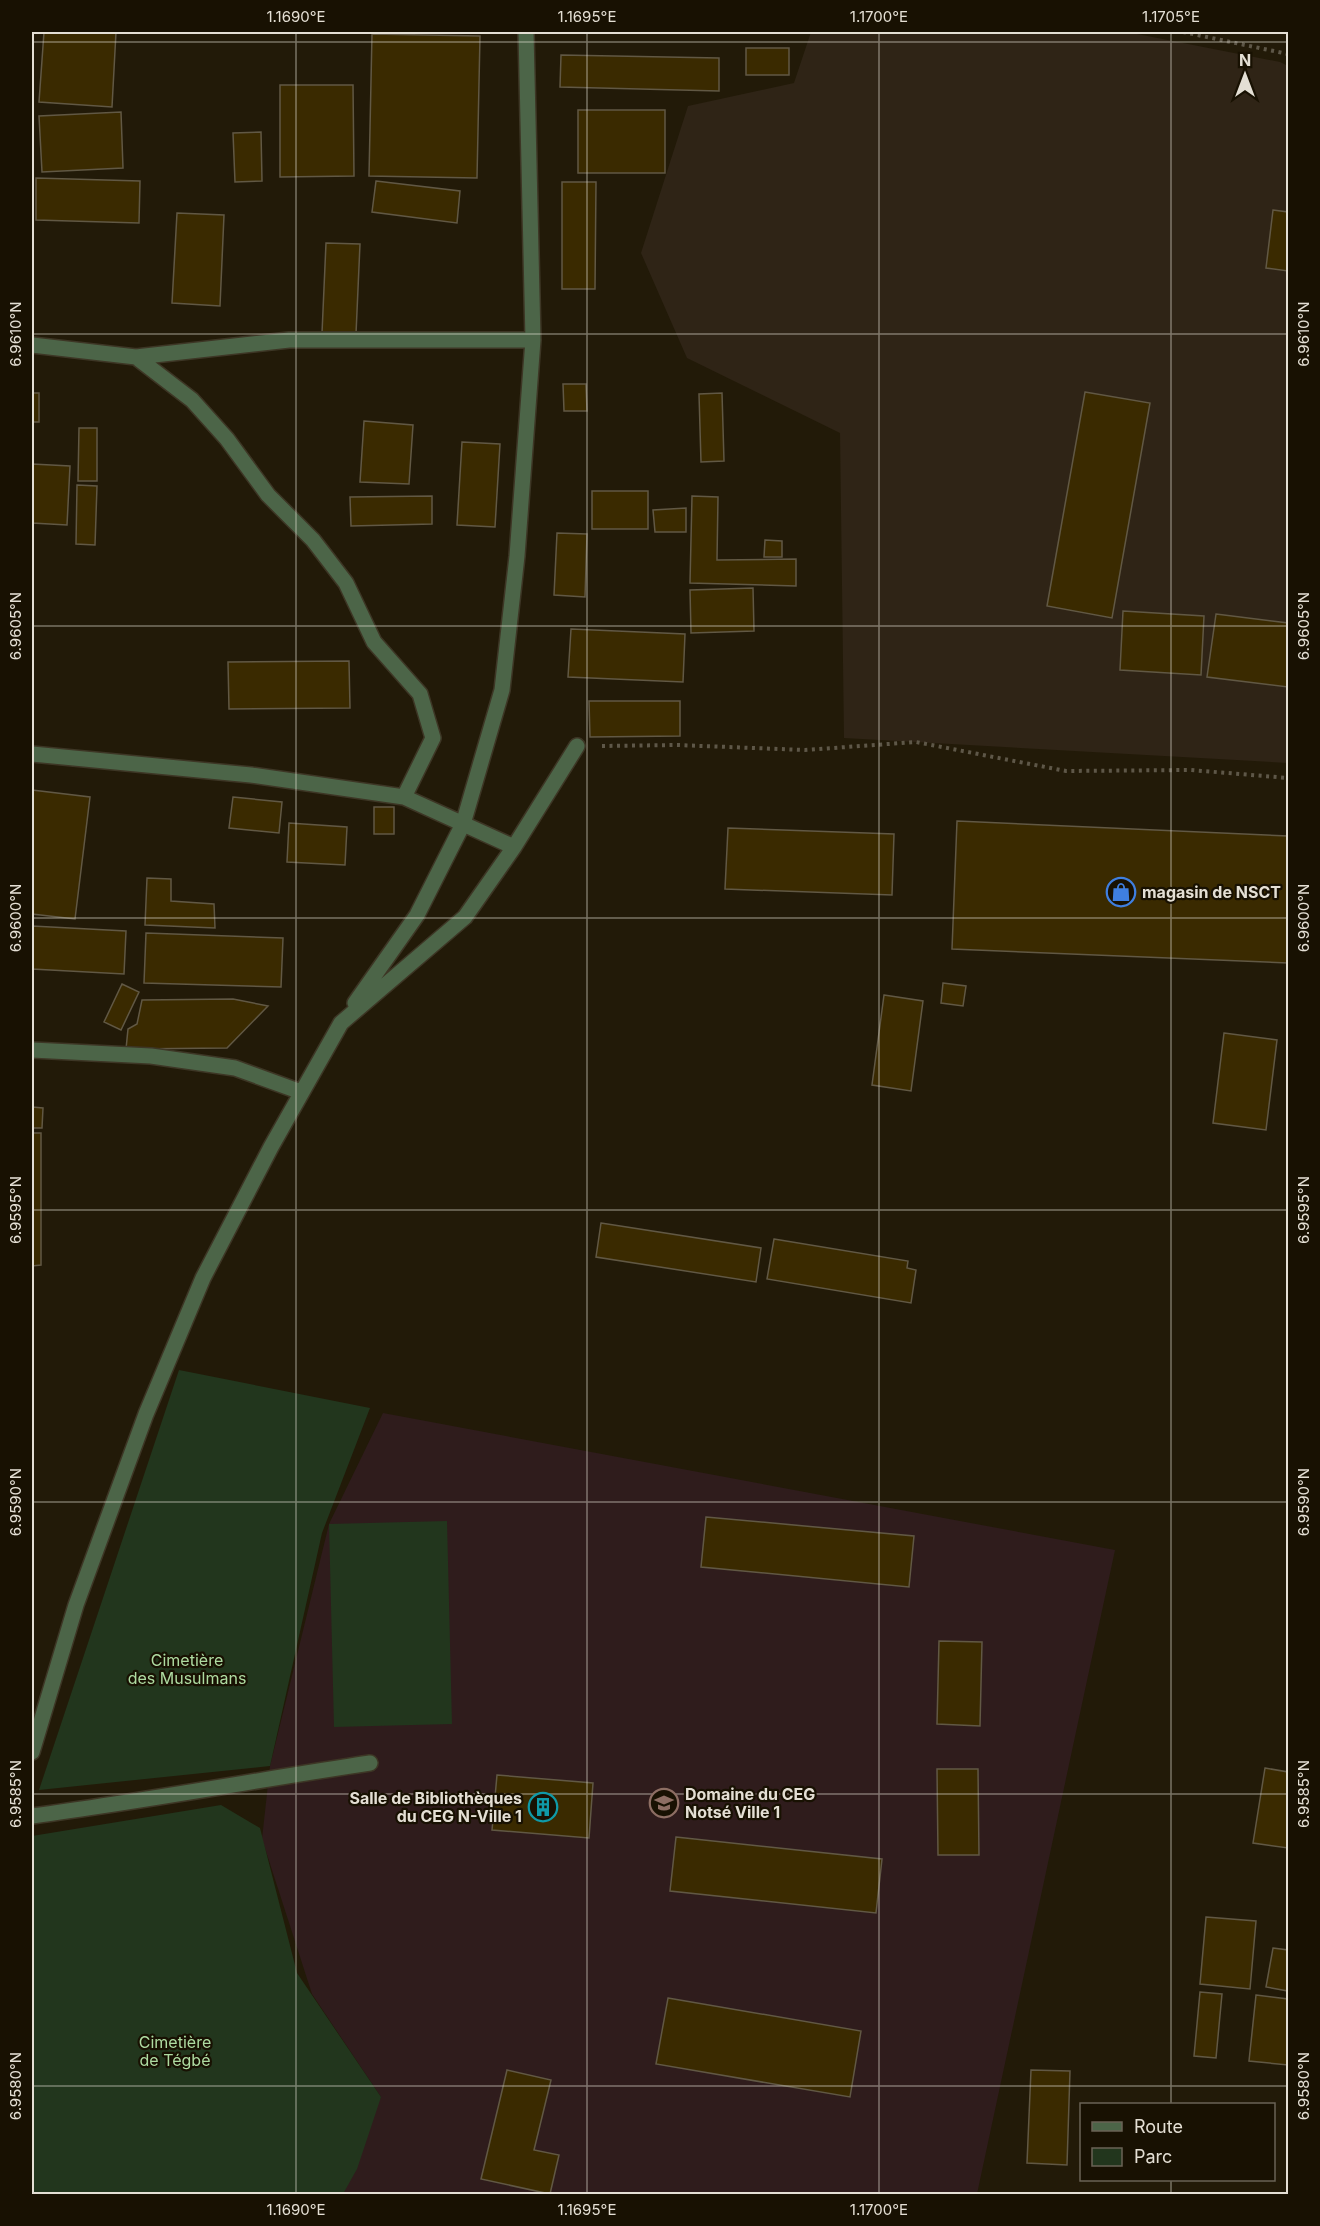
<svg xmlns="http://www.w3.org/2000/svg" width="1320" height="2226" viewBox="0 0 1320 2226" font-family="Inter,sans-serif">
  <style>
    .commercial { fill: #2f2416 }
    .education { fill: #2f1c1c }
    .green { fill: #22361d }
    .building { fill: #3a2a00; stroke: #615844; stroke-width: 1.5 }
    .lines { fill: none; stroke-linecap: round; stroke-linejoin: round }
    .street-casing { stroke: #3d3625; stroke-width: 18 }
    .path { stroke: #5e5748; stroke-width: 4; stroke-dasharray: 3 4.5; stroke-linecap: butt }
    .street { stroke: #4c6548; stroke-width: 15 }
    .ticks { fill: none; stroke: #e4dfd4; stroke-width: 1.5; stroke-opacity: 0.45 }
    .labels { text-anchor: middle; dominant-baseline: central; stroke-width: 4.5; stroke-linejoin: round; paint-order: stroke }
    .poi-label { font-size: 16px; font-weight: bold; fill: #e4dfd4; stroke: #181102; text-anchor: start }
    .park-label { font-size: 16px; fill: #aedba1; stroke: #181102 }
    .neatline { fill: none; stroke: #e4dfd4; stroke-width: 2 }
    .ticks-label { font-size: 15px; text-anchor: middle; fill: #e4dfd4 }
  </style>
  <rect width="100%" height="100%" fill="#221a08"/>
  <path class="commercial" d="M 811,32 L 1127,32 L 1280,62 L 1288,66 L 1288,763 L 844,738 L 840,433 L 687,358 L 641,253 L 688,106 L 794,83 Z"/>
  <path class="education" d="M 383,1413 L 1115,1550 L 977,2194 L 333,2194 L 381,2097 L 312,1994 L 262,1839 L 270,1766 L 329,1524 Z"/>
  <path class="green" d="M 179,1370 L 370,1408 L 322,1533 L 270,1766 L 39,1790 Z
    M 447,1521 L 452,1724 L 334,1727 L 329,1524 Z
    M 221,1805 L 260,1828 L 297,1973 L 381,2097 L 357,2169 L 343,2194 L 32,2194 L 32,1836 Z"/>
  <path class="building" d="M 44,32 L 116,32 L 112,107 L 39,102 Z
    M 372,34 L 480,36 L 477,178 L 369,176 Z
    M 746,48 L 789,48 L 789,75 L 746,75 Z
    M 561,55 L 719,58 L 719,91 L 560,87 Z
    M 280,85 L 353,85 L 354,176 L 280,177 Z
    M 578,110 L 665,110 L 665,173 L 578,173 Z
    M 121,112 L 123,168 L 42,172 L 39,116 Z
    M 261,132 L 262,181 L 235,182 L 233,133 Z
    M 36,178 L 140,181 L 139,223 L 36,220 Z
    M 376,181 L 460,191 L 457,223 L 372,212 Z
    M 562,182 L 596,182 L 595,289 L 562,289 Z
    M 1273,210 L 1288,212 L 1288,271 L 1266,268 Z
    M 177,213 L 224,215 L 220,306 L 172,303 Z
    M 326,243 L 360,244 L 356,334 L 322,333 Z
    M 563,384 L 586,384 L 587,411 L 564,411 Z
    M 1085,392 L 1150,403 L 1112,618 L 1047,606 Z
    M 32,393 L 39,393 L 39,422 L 32,422 Z
    M 722,393 L 724,461 L 701,462 L 699,394 Z
    M 364,421 L 413,425 L 409,484 L 360,482 Z
    M 79,428 L 97,428 L 97,481 L 78,481 Z
    M 462,442 L 500,444 L 495,527 L 457,525 Z
    M 32,464 L 70,466 L 67,525 L 32,523 Z
    M 77,485 L 97,486 L 95,545 L 76,544 Z
    M 592,491 L 648,491 L 648,529 L 592,529 Z
    M 432,496 L 432,524 L 351,526 L 350,497 Z
    M 692,496 L 718,497 L 717,560 L 796,559 L 796,586 L 690,583 Z
    M 686,508 L 686,532 L 655,532 L 653,510 Z
    M 557,533 L 587,534 L 585,597 L 554,595 Z
    M 765,540 L 782,541 L 782,557 L 764,557 Z
    M 753,588 L 754,631 L 691,633 L 690,590 Z
    M 1123,611 L 1204,616 L 1201,675 L 1120,670 Z
    M 1216,614 L 1288,623 L 1288,687 L 1207,677 Z
    M 571,629 L 685,634 L 683,682 L 568,677 Z
    M 349,661 L 350,708 L 229,709 L 228,662 Z
    M 589,701 L 680,701 L 680,736 L 590,737 Z
    M 32,790 L 90,797 L 75,919 L 32,914 Z
    M 233,797 L 282,802 L 279,833 L 229,828 Z
    M 374,807 L 394,807 L 394,834 L 374,834 Z
    M 957,821 L 1288,836 L 1288,963 L 952,949 Z
    M 289,823 L 347,827 L 345,865 L 287,862 Z
    M 728,828 L 894,834 L 892,895 L 725,889 Z
    M 147,878 L 171,879 L 171,901 L 214,904 L 215,928 L 145,925 Z
    M 32,926 L 126,931 L 124,974 L 32,969 Z
    M 146,933 L 283,938 L 281,987 L 144,983 Z
    M 943,983 L 966,986 L 963,1006 L 941,1003 Z
    M 122,984 L 139,992 L 121,1030 L 104,1022 Z
    M 884,995 L 923,1001 L 911,1091 L 872,1085 Z
    M 233,999 L 268,1006 L 227,1048 L 126,1049 L 128,1029 L 137,1024 L 142,1000 Z
    M 1224,1033 L 1277,1040 L 1266,1130 L 1213,1123 Z
    M 32,1107 L 43,1108 L 42,1128 L 32,1128 Z
    M 32,1133 L 41,1133 L 41,1265 L 32,1266 Z
    M 601,1223 L 761,1248 L 756,1282 L 596,1257 Z
    M 774,1239 L 908,1261 L 907,1268 L 916,1270 L 911,1303 L 767,1279 Z
    M 706,1517 L 914,1536 L 909,1587 L 701,1567 Z
    M 939,1641 L 982,1642 L 980,1726 L 937,1724 Z
    M 1265,1768 L 1288,1772 L 1288,1848 L 1253,1843 Z
    M 937,1769 L 978,1769 L 979,1855 L 938,1855 Z
    M 497,1775 L 593,1783 L 589,1838 L 492,1830 Z
    M 676,1837 L 882,1859 L 876,1913 L 670,1891 Z
    M 1206,1917 L 1256,1921 L 1250,1989 L 1200,1984 Z
    M 1273,1948 L 1288,1950 L 1288,1991 L 1266,1987 Z
    M 1200,1992 L 1222,1994 L 1216,2058 L 1194,2056 Z
    M 1256,1995 L 1288,1999 L 1288,2065 L 1249,2061 Z
    M 668,1998 L 861,2031 L 850,2097 L 656,2064 Z
    M 507,2070 L 551,2080 L 534,2150 L 559,2155 L 550,2194 L 481,2179 Z
    M 1031,2070 L 1070,2071 L 1067,2165 L 1027,2163 Z"/>
  <g class="lines">
    <g class="street-casing">
      <path id="street" d="M 32,345 L 136,357 L 289,340 L 533,340
        M 136,357 L 192,400 L 227,439 L 268,495 L 313,540 L 346,583 L 374,642 L 420,694 L 433,738 L 404,797
        M 32,754 L 251,775 L 404,797 L 514,847
        M 355,1003 L 417,915 L 463,824 L 502,690 L 517,556 L 533,340 L 526,32
        M 32,1050 L 151,1056 L 235,1068 L 301,1092
        M 32,1752 L 76,1605 L 146,1414 L 203,1278 L 271,1147 L 341,1023 L 465,917 L 514,847 L 577,746
        M 32,1816 C 145,1801 257,1780 370,1763"/>
    </g>
    <path class="path" d="M 1183,32 L 1288,54
      M 602,746 L 677,745 L 805,750 L 916,742 L 1066,771 L 1191,770 L 1288,778"/>
    <use href="#street" class="street"/>
  </g>
  <path class="ticks" d="M 296,32 L 296,2194M 587,32 L 587,2194M 879,32 L 879,2194M 1171,32 L 1171,2104M 32,42 L 1288,42M 32,334 L 1288,334M 32,626 L 1288,626M 32,918 L 1288,918M 32,1210 L 1288,1210M 32,1502 L 1288,1502M 32,1794 L 1288,1794M 32,2086 L 1288,2086M 1171,2180 L 1171,2194"/>
  <defs>
    <g id="shop-ring" transform="scale(1.5)"><circle r="9.5" fill="#181102" stroke="#3f7fe0" stroke-width="1.5"/><path d="M-5-2.5h2.3a2.7 3.5 0 0 1 5.4 0H5L5.5 6h-11ZM-1.5-2.5h3a1.5 2.3 0 0 0-3 0Z" fill="#3f7fe0"/></g>
    <g id="school-ring" transform="scale(1.5)"><circle r="9.5" fill="#181102" stroke="#8d6e63" stroke-width="1.5"/><path d="M0-5L7-2L0 1L-7-2ZM-4 1L0 2.5L4 1V4Q0 6-4 4Z" fill="#8d6e63"/></g>
    <g id="building-ring" transform="scale(1.5)"><circle r="9.5" fill="#181102" stroke="#0f9aa8" stroke-width="1.5"/><path d="M-4-6H4V6H1V3H-1V6H-4ZM-2.5-4.3h1.7v1.8h-1.7ZM.8-4.3h1.7v1.8H.8ZM-2.5-1h1.7V.8h-1.7ZM.8-1h1.7V.8H.8Z" fill="#0f9aa8"/></g>
  </defs>
  <g fill-rule="evenodd">
    <use href="#shop-ring" x="1121" y="892"/>
    <use href="#school-ring" x="664" y="1803"/>
    <use href="#building-ring" x="543" y="1807"/>
  </g>
  <g class="labels">
    <g class="poi-label">
      <text x="1142" y="892">magasin de NSCT</text>
      <text x="685" y="1794">Domaine du CEG<tspan x="685" dy="18">Notsé Ville 1</tspan></text>
      <text x="522" y="1798" text-anchor="end">Salle de Bibliothèques<tspan x="522" dy="18">du CEG N-Ville 1</tspan></text>
    </g>
    <g class="park-label">
      <text x="187" y="1660">Cimetière<tspan x="187" dy="18">des Musulmans</tspan></text>
      <text x="175" y="2042">Cimetière<tspan x="175" dy="18">de Tégbé</tspan></text>
    </g>
  </g>
  <rect width="1320" height="2226" fill="none" stroke="#181102" stroke-width="66"/>
  <rect x="1080" y="2103" width="195" height="78" fill="#181102" stroke="#6a6356" stroke-width="1.5"/>
  <rect x="1092" y="2122" width="30" height="9" fill="#4c6548" stroke="#6a6356" stroke-width="1.5"/>
  <text x="1134" y="2133" font-size="18" fill="#e4dfd4">Route</text>
  <rect x="1092" y="2148" width="30" height="18" fill="#22361d" stroke="#6a6356" stroke-width="1.5"/>
  <text x="1134" y="2163" font-size="18" fill="#e4dfd4">Parc</text>
  <g transform="translate(1245 75)" stroke="#181102" stroke-width="4.5" paint-order="stroke">
  <path d="M0-4.5L10 22L0 15L-10 22Z" fill="#e4dfd4"/>
  <text y="-9" font-size="16" font-weight="bold" text-anchor="middle" fill="#e4dfd4">N</text>
  </g>
  <rect x="33" y="33" width="1254" height="2160" class="neatline"/>
  <g class="ticks-label">
    <text x="296" y="22">1.1690°E</text>
    <text x="587" y="22">1.1695°E</text>
    <text x="879" y="22">1.1700°E</text>
    <text x="1171" y="22">1.1705°E</text>
    <text transform="translate(16 334) rotate(-90)" y="5">6.9610°N</text>
    <text transform="translate(1304 334) rotate(-90)" y="5">6.9610°N</text>
    <text transform="translate(16 626) rotate(-90)" y="5">6.9605°N</text>
    <text transform="translate(1304 626) rotate(-90)" y="5">6.9605°N</text>
    <text transform="translate(16 918) rotate(-90)" y="5">6.9600°N</text>
    <text transform="translate(1304 918) rotate(-90)" y="5">6.9600°N</text>
    <text transform="translate(16 1210) rotate(-90)" y="5">6.9595°N</text>
    <text transform="translate(1304 1210) rotate(-90)" y="5">6.9595°N</text>
    <text transform="translate(16 1502) rotate(-90)" y="5">6.9590°N</text>
    <text transform="translate(1304 1502) rotate(-90)" y="5">6.9590°N</text>
    <text transform="translate(16 1794) rotate(-90)" y="5">6.9585°N</text>
    <text transform="translate(1304 1794) rotate(-90)" y="5">6.9585°N</text>
    <text transform="translate(16 2086) rotate(-90)" y="5">6.9580°N</text>
    <text transform="translate(1304 2086) rotate(-90)" y="5">6.9580°N</text>
    <text x="296" y="2215">1.1690°E</text>
    <text x="587" y="2215">1.1695°E</text>
    <text x="879" y="2215">1.1700°E</text>
  </g>
</svg>
